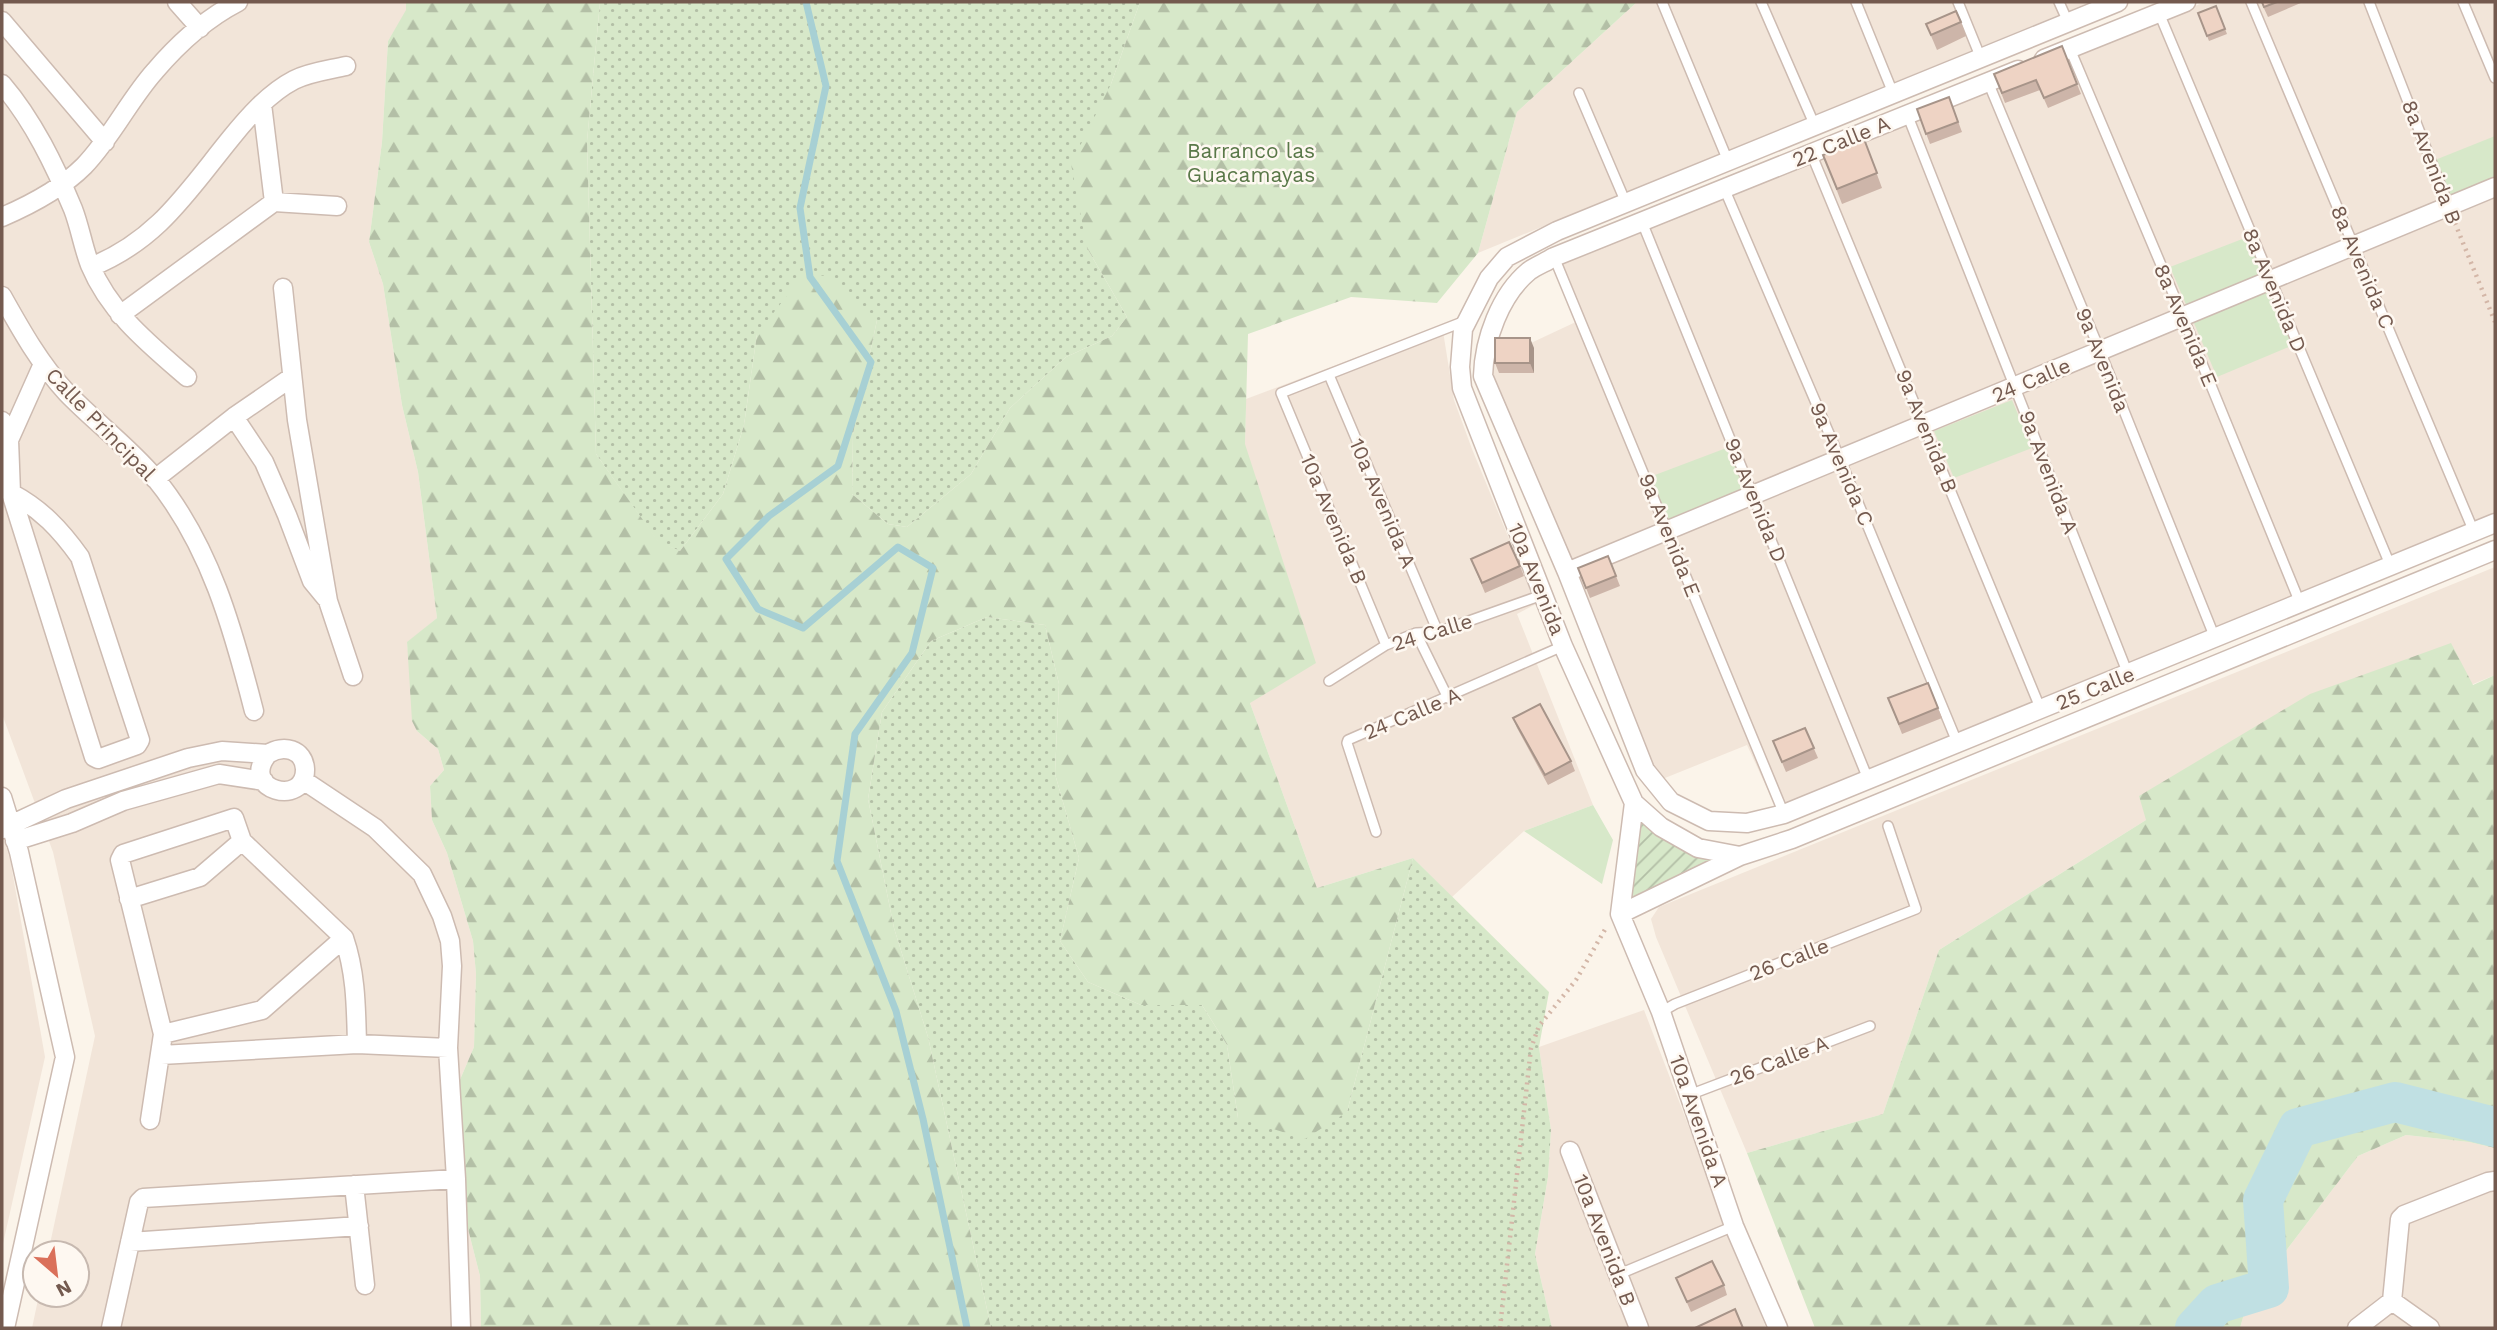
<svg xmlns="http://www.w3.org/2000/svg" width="2497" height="1330" viewBox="0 0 2497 1330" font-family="'Work Sans',sans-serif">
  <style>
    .residential { fill: #f2e5d9 }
    .grass { fill: url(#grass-dots) }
    .forest { fill: url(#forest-firs) }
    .park { fill: #d7e8c9 }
    .garden { fill: url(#garden-furrows) }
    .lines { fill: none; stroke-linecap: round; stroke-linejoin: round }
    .stream { stroke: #a7d0d4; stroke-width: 7 }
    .river { stroke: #c0e0e3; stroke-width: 40 }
    .lane-casing { stroke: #cdbbb1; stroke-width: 12 }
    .street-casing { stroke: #cdbbb1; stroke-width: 21 }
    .path { stroke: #d3b6a7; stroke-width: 4.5; stroke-dasharray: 2 5; stroke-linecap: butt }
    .lane { stroke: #fff; stroke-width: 9 }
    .street { stroke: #fff; stroke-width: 18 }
    .wall { fill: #cdb5a9 }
    .shaded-wall { fill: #a79489 }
    .building { fill: #eed3c4; stroke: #a79489; stroke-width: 2 }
    .labels { text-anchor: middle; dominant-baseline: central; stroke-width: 5; stroke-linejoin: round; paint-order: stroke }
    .street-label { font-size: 21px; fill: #745a4f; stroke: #fef8f1 }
    .park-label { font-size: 21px; fill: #597848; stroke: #fef8f1 }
  </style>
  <defs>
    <pattern id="grass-dots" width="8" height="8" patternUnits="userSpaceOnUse" patternTransform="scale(1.75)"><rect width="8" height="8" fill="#d7e8c9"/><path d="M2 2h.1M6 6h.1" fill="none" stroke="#b3bfa6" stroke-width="1.8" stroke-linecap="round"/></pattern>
    <pattern id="forest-firs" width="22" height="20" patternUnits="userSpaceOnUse" patternTransform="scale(1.75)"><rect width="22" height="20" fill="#d7e8c9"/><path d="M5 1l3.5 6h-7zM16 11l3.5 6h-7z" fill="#b3bfa6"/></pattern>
    <pattern id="garden-furrows" width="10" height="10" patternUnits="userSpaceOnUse" patternTransform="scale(1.75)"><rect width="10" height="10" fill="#d7e8c9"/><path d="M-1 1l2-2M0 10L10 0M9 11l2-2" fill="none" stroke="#b3bfa6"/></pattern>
  </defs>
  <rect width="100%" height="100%" fill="#fbf4ea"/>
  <path class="residential" d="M 2,2 L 406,2 L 407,10 L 388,41 L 382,142 L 369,242 L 383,284 L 402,405 L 418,472 L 437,618 L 407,643 L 417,731 L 438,749 L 444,770 L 430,786 L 432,820 L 447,853 L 473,941 L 476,974 L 474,1047 L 450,1103 L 463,1141 L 468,1229 L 480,1276 L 481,1328 L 32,1328 L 39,1295 L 77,1295 L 77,1253 L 48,1253 L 95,1036 L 53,852 L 2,714 Z
    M 1637,2 L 2090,2 L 1478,253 L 1517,112 Z
    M 2205,2 L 2495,2 L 2495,513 L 1777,810 L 1747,745 L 1655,782 L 1486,364 L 1580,320 L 1556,263 Z
    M 1442,325 L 1454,400 L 1472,449 L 1536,604 L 1517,614 L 1593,805 L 1524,831 L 1452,897 L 1413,858 L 1317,888 L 1250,703 L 1245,444 L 1246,399 Z
    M 2495,567 L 2495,675 L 2146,820 L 1939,950 L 1883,1114 L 1747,1153 L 1656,937 L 1651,919 L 1659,907 Z
    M 2,833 L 10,859 L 45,1057 L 2,1248 Z
    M 1644,1010 L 1766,1328 L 1552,1328 L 1535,1254 L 1548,1177 L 1551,1130 L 1539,1047 Z
    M 2406,1135 L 2469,1142 L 2495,1148 L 2495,1328 L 2240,1328 L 2244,1314 L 2273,1268 L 2358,1156 Z"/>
  <path class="grass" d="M 600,2 L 1140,2 L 1111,84 L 1087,248 L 1127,317 L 1112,336 L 1066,357 L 1010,408 L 971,474 L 907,527 L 888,524 L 852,494 L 853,434 L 877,320 L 757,334 L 744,425 L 723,494 L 680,551 L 658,542 L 596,454 L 587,141 Z
    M 987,617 L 1045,625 L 1059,684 L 1055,774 L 1079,858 L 1060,941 L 1088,982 L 1141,1005 L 1202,1005 L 1227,1045 L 1238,1118 L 1347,1112 L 1413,858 L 1549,992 L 1539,1047 L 1551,1130 L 1548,1177 L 1535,1254 L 1552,1328 L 991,1328 L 928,1037 L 894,928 L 868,799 L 882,712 L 931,641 Z"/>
  <path class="forest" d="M 406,2 L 600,2 L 587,141 L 596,454 L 658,541 L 680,551 L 723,494 L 744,425 L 757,334 L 803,275 L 830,276 L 877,320 L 853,434 L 852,494 L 888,524 L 907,527 L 971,474 L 1010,408 L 1066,357 L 1112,336 L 1127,317 L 1087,248 L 1071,164 L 1111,84 L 1140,2 L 1637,2 L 1517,112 L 1478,253 L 1437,303 L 1351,297 L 1248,334 L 1245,444 L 1316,663 L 1250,703 L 1317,888 L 1413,858 L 1347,1112 L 1305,1139 L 1238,1118 L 1227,1045 L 1202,1005 L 1141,1005 L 1088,982 L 1060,941 L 1079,858 L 1055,774 L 1059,684 L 1045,625 L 987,617 L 931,641 L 882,712 L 868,799 L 894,928 L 928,1037 L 991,1328 L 481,1328 L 480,1276 L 468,1229 L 463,1141 L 450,1103 L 474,1047 L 476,974 L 473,941 L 447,853 L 432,820 L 430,786 L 444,770 L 438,749 L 417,731 L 412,721 L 407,642 L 437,618 L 418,472 L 402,405 L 383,284 L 369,242 L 382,142 L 388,41 L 406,10 Z
    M 2451,643 L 2473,685 L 2495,675 L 2495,1148 L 2469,1142 L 2406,1135 L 2358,1156 L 2273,1268 L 2244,1314 L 2240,1328 L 1815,1328 L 1747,1153 L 1883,1114 L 1939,950 L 2146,820 L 2139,796 L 2310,694 Z"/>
  <path class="park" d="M 2495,136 L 2495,194 L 2455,210 L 2435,160 Z
    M 2250,236 L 2296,344 L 2217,377 L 2170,267 Z
    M 2012,400 L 2032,448 L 1954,478 L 1934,431 Z
    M 1729,447 L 1751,497 L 1675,531 L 1647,478 Z
    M 1593,805 L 1613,840 L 1602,884 L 1524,831 Z"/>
  <path class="garden" d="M 1642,819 L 1714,860 L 1628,901 Z"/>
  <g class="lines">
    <path class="stream" d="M 806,2 L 826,86 L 800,208 L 810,277 L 871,362 L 838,466 L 769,516 L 726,559 L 758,609 L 803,628 L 898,547 L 933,568 L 912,653 L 855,734 L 837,861 L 896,1011 L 923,1119 L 967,1328"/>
    <path class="river" d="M 2195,1328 L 2217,1304 L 2269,1288 L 2263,1200 L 2298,1128 L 2395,1102 L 2495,1127"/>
    <g class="lane-casing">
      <path id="lane" d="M 1662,2 L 1728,161
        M 1761,2 L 1815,126
        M 1856,2 L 1893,93
        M 1958,2 L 1980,56
        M 2059,2 L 2068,22
        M 2251,2 L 2474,532
        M 2369,2 L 2449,207
        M 2463,2 L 2495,78
        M 2159,13 L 2391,567
        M 2070,49 L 2183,317 L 2300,603
        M 1988,82 L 2100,351 L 2215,638
        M 1579,93 L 1626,203
        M 1907,114 L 2128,674
        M 1811,153 L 2041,710
        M 1724,188 L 1840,459 L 1957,742
        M 1642,222 L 1868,779
        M 1554,257 L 1784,814
        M 1329,375 L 1438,632
        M 1416,633 L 1448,698
        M 1386,645 L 1281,393 L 1465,321
        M 1329,681 L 1386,645 L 1416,633 L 1438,632 L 1542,595
        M 1376,832 L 1347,743 L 1348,740 L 1563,646
        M 1661,1012 L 1675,1004 L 1916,909 L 1888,826
        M 1689,1095 L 1870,1026
        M 1617,1275 L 1734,1226"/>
    </g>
    <g class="street-casing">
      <path id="street" d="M 177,2 L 200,28
        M 2118,2 L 1557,231 L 1507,257 L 1489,278 L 1463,329 L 1460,367 L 1462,388 L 1563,646 L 1634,803 L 1661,827 L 1698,848 L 1740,856 L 1792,839 L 2495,550
        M 2,21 L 105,142
        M 2044,59 L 2186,2
        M 2018,70 L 1554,257 C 1546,262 1536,266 1529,271 C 1500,295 1484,340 1483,376 L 1567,572 L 1645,770 L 1671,802 L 1709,821 L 1747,823 L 1784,814 L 2495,523
        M 2,84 C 33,120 55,166 73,209 C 80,227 83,247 90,265 C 110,313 149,344 187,377
        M 262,104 L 274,202
        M 2,217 C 30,205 62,188 84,166 C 112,137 129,100 155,71 C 178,44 207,18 238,2
        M 91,267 C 158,240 187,192 231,138 C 248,117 269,93 294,80 C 310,72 329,70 346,66
        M 283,288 L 297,420 L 328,601 L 353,676
        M 2,296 C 21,330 40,364 67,393 C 95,422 129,447 155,478 C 210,545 233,629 254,711
        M 120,315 L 274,202 L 337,206
        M 234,417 L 264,462 L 287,515 L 312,581 L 326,598
        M 2,421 L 9,440 L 11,493 L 94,757 L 98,759 L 137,745 L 140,740 L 80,557 C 60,529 41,509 11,493
        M 9,440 L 43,364
        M 155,479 L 234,417 L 292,377
        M 1567,572 L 2495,187
        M 303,780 L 375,828 L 422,874 L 442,916 L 450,941 L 452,966 L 448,1048 L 456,1179 L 461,1328
        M 2,797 L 19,852 L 65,1057 L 5,1328
        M 2,829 L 66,799 L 188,758 L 222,751 L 268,754 C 283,744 304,749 305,769 C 306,808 238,790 268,754
        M 15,841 L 72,823 L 123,801 L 219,774 L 264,781
        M 129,899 L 200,877 L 242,841
        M 1620,914 L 1661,1012 L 1734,1226 L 1778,1328
        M 1620,914 L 1740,856
        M 1620,914 L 1634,803
        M 163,1034 L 262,1010 L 344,938
        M 161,1055 L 357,1044 L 448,1048
        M 150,1120 L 163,1034 L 120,860 L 123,854 L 234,818 L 242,841 L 344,938 C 356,973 356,1007 357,1044
        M 1570,1151 L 1639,1328
        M 354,1185 L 365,1285
        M 130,1242 L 359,1226
        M 2392,1301 L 2430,1328
        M 111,1328 L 139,1202 L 143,1198 L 456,1179
        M 2357,1328 L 2392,1301 L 2400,1219 L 2404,1215 L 2488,1182 L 2495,1181"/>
    </g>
    <path class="path" d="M 2455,223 L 2495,322
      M 1500,1328 L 1531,1048 L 1539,1026 L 1576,980 L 1607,926"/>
    <use href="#lane" class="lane"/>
    <use href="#street" class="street"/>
  </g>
  <path class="wall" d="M 2261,2 L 2303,2 L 2268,17 Z
    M 2216,6 L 2227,34 L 2209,41 L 2198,13 Z
    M 1961,22 L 1966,36 L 1937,50 L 1926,24 Z
    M 1994,74 L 2077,84 L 2081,94 L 2048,108 L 2040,90 L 2005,103 Z
    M 1949,97 L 1962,132 L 1930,144 L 1917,109 Z
    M 1864,139 L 1882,188 L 1842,204 L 1829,170 Z
    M 1534,348 L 1534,373 L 1499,373 L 1495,363 Z
    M 1608,556 L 1620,586 L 1590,598 L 1578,568 Z
    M 1471,559 L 1520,566 L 1524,576 L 1485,593 Z
    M 1928,683 L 1942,718 L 1902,734 L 1888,698 Z
    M 1513,718 L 1571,761 L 1575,771 L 1548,785 L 1517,728 Z
    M 1805,728 L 1818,758 L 1786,772 L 1773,741 Z
    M 1676,1278 L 1724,1285 L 1727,1295 L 1691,1312 Z"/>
  <path class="shaded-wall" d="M 1530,338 L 1534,348 L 1534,373 L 1530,363 Z"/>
  <path class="building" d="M 2262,2 L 2277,2 L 2264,7 Z
    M 2216,6 L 2225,29 L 2207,36 L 2198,13 Z
    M 1956,11 L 1961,22 L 1931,35 L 1926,24 Z
    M 2062,46 L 2077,84 L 2044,98 L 2036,80 L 2002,93 L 1994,74 Z
    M 1949,97 L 1958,122 L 1926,134 L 1917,109 Z
    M 1864,139 L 1877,173 L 1837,189 L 1823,155 Z
    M 1495,338 L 1530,338 L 1530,363 L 1495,363 Z
    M 1509,542 L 1520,566 L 1482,583 L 1471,559 Z
    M 1608,556 L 1616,576 L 1586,588 L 1578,568 Z
    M 1928,683 L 1938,708 L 1899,724 L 1888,698 Z
    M 1540,704 L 1571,761 L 1545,775 L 1513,718 Z
    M 1805,728 L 1814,748 L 1782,762 L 1773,741 Z
    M 1712,1261 L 1724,1285 L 1687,1302 L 1676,1278 Z
    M 1735,1309 L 1743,1328 L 1695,1328 Z"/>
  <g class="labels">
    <g class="street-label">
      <text transform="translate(1841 141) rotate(-22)">22 Calle A</text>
      <text transform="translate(2432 162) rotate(69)">8a Avenida B</text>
      <text transform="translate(2363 267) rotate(67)">8a Avenida C</text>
      <text transform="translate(2275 290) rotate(67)">8a Avenida D</text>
      <text transform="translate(2186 325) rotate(67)">8a Avenida E</text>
      <text transform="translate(2103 360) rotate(68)">9a Avenida</text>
      <text transform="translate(2031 380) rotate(-23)">24 Calle</text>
      <text transform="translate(101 424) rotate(46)">Calle Principal</text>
      <text transform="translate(1927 431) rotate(68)">9a Avenida B</text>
      <text transform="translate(1842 464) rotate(67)">9a Avenida C</text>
      <text transform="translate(2049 472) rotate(69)">9a Avenida A</text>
      <text transform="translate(1756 500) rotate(68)">9a Avenida D</text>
      <text transform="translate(1383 503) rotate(67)">10a Avenida A</text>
      <text transform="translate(1334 519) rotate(67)">10a Avenida B</text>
      <text transform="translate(1670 535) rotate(68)">9a Avenida E</text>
      <text transform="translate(1537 579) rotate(68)">10a Avenida</text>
      <text transform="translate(1432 632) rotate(-17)">24 Calle</text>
      <text transform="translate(2095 688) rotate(-22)">25 Calle</text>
      <text transform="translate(1412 713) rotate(-23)">24 Calle A</text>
      <text transform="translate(1789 959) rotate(-21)">26 Calle</text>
      <text transform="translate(1779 1060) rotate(-21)">26 Calle A</text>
      <text transform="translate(1699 1121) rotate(71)">10a Avenida A</text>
      <text transform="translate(1605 1240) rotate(69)">10a Avenida B</text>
    </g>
    <g class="park-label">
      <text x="1251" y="150">Barranco las<tspan x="1251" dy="24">Guacamayas</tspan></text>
    </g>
  </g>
  <rect width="2497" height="1330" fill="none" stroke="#745a4f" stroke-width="7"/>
  <g transform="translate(56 1274) rotate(152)"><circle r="33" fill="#fef8f1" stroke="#c7b9b0" stroke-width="2"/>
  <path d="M0-5L12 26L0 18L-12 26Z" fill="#da705a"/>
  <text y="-10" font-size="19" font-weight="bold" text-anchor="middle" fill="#745a4f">N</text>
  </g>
</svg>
